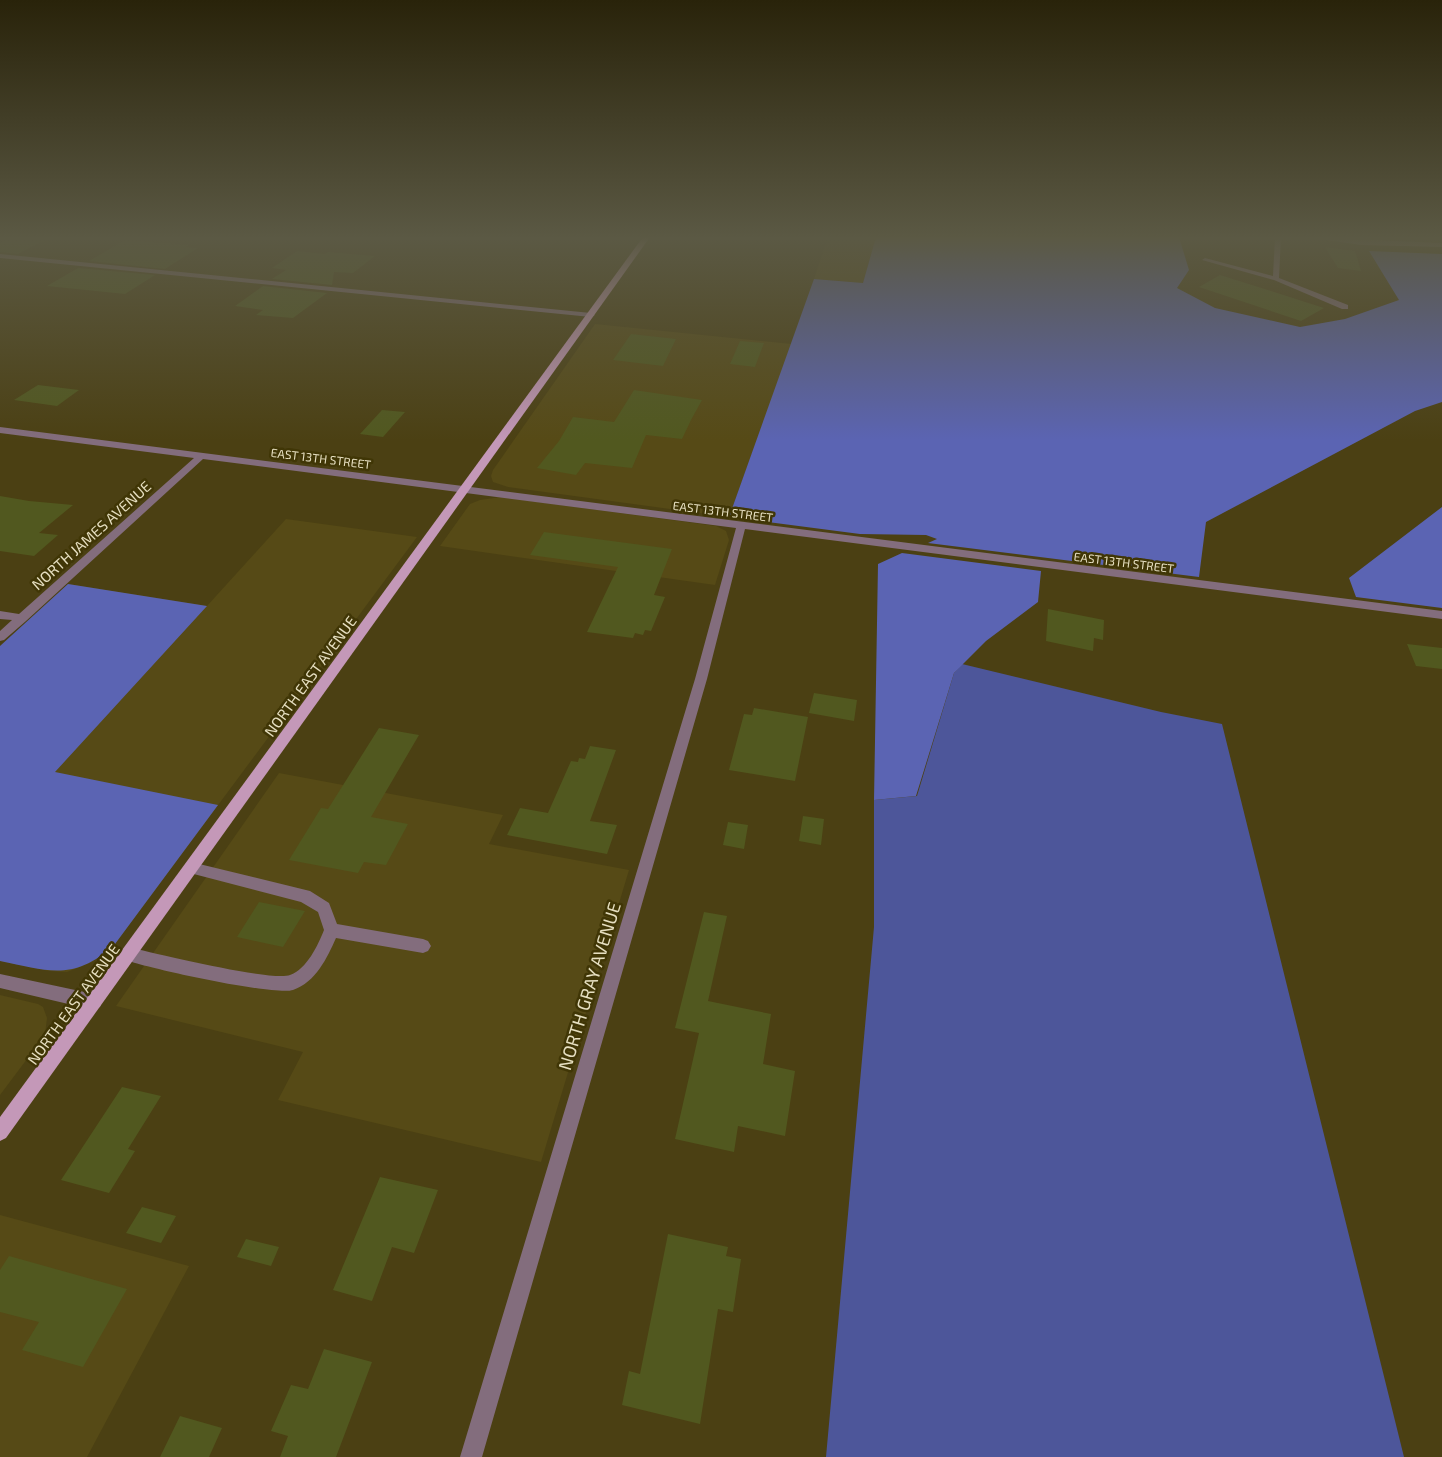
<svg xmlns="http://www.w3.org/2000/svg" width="1442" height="1457" viewBox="0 0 1442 1457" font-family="'Exo 2',sans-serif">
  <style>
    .built { fill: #564a16 }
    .green { fill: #4d569a }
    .forest { fill: #5b64b3 }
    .building { fill: #51581f }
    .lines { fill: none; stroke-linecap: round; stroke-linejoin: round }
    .minor { fill: #836d7d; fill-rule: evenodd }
    .major { fill: #c498b8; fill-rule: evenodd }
    .labels { text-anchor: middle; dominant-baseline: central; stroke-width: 5; stroke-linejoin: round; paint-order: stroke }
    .far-street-label { font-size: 12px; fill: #e6dfc1; stroke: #403606 }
    .street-label { font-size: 15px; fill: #e6dfc1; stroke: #403606 }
    .near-street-label { font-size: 18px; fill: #e6dfc1; stroke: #403606 }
  </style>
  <rect width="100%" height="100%" fill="#4b4013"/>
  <path class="built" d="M 828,237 L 876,237 L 863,283 L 814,279 Z
    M 595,324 L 792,344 L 729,517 L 508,487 L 493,482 L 491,476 L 493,470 Z
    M 501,497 L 716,526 L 726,531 L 729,540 L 715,585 L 440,546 L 470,504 L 480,500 Z
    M 286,519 L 417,537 L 115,944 L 92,962 L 67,972 L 49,971 L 0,961 L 0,646 L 68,584 L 207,606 Z
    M 279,773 L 503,815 L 489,844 L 629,870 L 541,1162 L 278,1100 L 303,1052 L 116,1006 Z
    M 0,995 L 38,1004 L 43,1007 L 47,1018 L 45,1034 L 39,1043 L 0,1095 Z
    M 0,1215 L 189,1266 L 87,1457 L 0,1457 Z"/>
  <path class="green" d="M 962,664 L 1161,712 L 1222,724 L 1404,1457 L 826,1457 L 874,927 L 874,800 L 917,796 L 954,673 Z"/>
  <path class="forest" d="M 876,237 L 1179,237 L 1189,270 L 1177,288 L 1215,308 L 1300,327 L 1345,319 L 1399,300 L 1369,251 L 1442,254 L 1442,402 L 1415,411 L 1206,522 L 1199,577 L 928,543 L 937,539 L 926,535 L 860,534 L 729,517 L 814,279 L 863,283 Z
    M 1442,507 L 1442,608 L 1356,597 L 1349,578 Z
    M 902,553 L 1041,571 L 1038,602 L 986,641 L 954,673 L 916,796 L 874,800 L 878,564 Z
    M 68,584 L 207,606 L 55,772 L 218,805 L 115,944 C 74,982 49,971 0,961 L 0,646 Z"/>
  <path class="building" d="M 11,237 L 50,237 L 18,254 L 0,252 L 0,243 Z
    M 125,240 L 189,245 L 186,247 L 198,248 L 165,269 L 89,261 Z
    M 1325,247 L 1355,251 L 1361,271 L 1338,268 Z
    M 297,251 L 325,254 L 328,252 L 375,256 L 353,273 L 334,272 L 332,285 L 272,279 L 286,270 L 272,268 Z
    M 78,268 L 155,275 L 125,294 L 47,286 Z
    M 1220,275 L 1271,291 L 1324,308 L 1301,321 L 1199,287 Z
    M 263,286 L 327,293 L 293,318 L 256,315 L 263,310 L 235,306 Z
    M 631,334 L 676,339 L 663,366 L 613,360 Z
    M 740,341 L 764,343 L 755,367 L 730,364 Z
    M 38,385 L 79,390 L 57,406 L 14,400 Z
    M 634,390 L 702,400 L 691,420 L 682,439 L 646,435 L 632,468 L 585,463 L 576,475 L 537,468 L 559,441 L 573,417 L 614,422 Z
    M 382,410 L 405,412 L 383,437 L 360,434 Z
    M 0,496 L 29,501 L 73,505 L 39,533 L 58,535 L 34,556 L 0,551 Z
    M 544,532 L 672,549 L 654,595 L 665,597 L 651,631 L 645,630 L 643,635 L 635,633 L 633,638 L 587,632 L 618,567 L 530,555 Z
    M 1048,609 L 1104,620 L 1103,640 L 1094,638 L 1093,651 L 1046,641 Z
    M 1407,644 L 1442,648 L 1442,669 L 1416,666 Z
    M 814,693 L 857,700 L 854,721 L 809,713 Z
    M 754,708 L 808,717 L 795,781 L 729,770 L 744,714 L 752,715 Z
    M 379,728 L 419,735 L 371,817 L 408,824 L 386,865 L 364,862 L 358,873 L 289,860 L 321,808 L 328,809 Z
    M 590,746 L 616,750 L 590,821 L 617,825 L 607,854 L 507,835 L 520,808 L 548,813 L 571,761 L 578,762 L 579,758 L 585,759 Z
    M 803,816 L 824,819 L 821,845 L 799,841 Z
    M 728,822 L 748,825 L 744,849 L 723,845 Z
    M 259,902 L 305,911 L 283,947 L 237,937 Z
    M 704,912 L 727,916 L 708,1001 L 771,1014 L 763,1064 L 795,1071 L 785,1136 L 738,1126 L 734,1152 L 675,1139 L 699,1033 L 675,1028 Z
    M 122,1087 L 161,1096 L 128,1149 L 135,1151 L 109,1193 L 61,1180 Z
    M 380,1177 L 438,1190 L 414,1253 L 392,1247 L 372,1301 L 333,1290 Z
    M 142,1207 L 176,1216 L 161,1243 L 126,1233 Z
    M 668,1234 L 728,1247 L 726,1256 L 741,1259 L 733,1312 L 718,1309 L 700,1424 L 622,1405 L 629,1371 L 640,1374 Z
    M 246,1239 L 279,1247 L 271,1266 L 237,1257 Z
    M 9,1256 L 127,1289 L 83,1367 L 22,1350 L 39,1322 L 0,1312 L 0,1270 Z
    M 324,1349 L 372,1362 L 336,1457 L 280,1457 L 288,1436 L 271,1431 L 291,1385 L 308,1389 Z
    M 180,1416 L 222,1428 L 209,1457 L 160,1457 Z"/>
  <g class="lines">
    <path class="minor" d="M 1275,237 L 1281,237 L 1279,278 L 1348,305 L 1348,309 L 1342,309 L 1274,280 L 1202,260 L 1205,258 L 1273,276 Z
      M 1306,237 L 1442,243 L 1442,247 L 1361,245 Z
      M 0,254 L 591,313 L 595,315 L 591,317 L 0,258 Z
      M 0,427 L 1442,611 L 1442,619 L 745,529 L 707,679 L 482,1457 L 460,1457 L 695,679 L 736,528 L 203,459 L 26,621 L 4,640 L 0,641 L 0,631 L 12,620 L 0,619 L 0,611 L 19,614 L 194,458 L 0,433 Z
      M 191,862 L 310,891 L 329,903 L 337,924 L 423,939 L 428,941 L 431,946 L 428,951 L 423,953 L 336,938 C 327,958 316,982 293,990 C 275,996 145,968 123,959 L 120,954 L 123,949 L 128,947 C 154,953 272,982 290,975 C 307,969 318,945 324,930 L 318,912 L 301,902 L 186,872 L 184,868 L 186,864 Z
      M 0,974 L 94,994 L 100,997 L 102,1002 L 100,1007 L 94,1010 L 0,988 Z"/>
    <path class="major" d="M 643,237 L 650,237 L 6,1138 L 0,1141 L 0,1117 Z"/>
  </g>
  <linearGradient id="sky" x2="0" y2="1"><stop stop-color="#29230a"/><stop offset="0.54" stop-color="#5b5944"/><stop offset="1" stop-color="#5b5944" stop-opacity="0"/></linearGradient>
  <rect width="1442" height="441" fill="url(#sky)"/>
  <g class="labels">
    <g class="far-street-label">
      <text transform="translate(321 458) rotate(7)">EAST 13TH STREET</text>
      <text transform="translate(723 511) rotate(7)">EAST 13TH STREET</text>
      <text transform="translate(1124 562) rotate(7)">EAST 13TH STREET</text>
    </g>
    <g class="street-label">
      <text transform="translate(91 535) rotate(-42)">NORTH JAMES AVENUE</text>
      <text transform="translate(310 676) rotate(-54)">NORTH EAST AVENUE</text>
      <text transform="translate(73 1004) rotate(-54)">NORTH EAST AVENUE</text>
    </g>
    <g class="near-street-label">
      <text transform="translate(589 986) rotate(-73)">NORTH GRAY AVENUE</text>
    </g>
  </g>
</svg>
